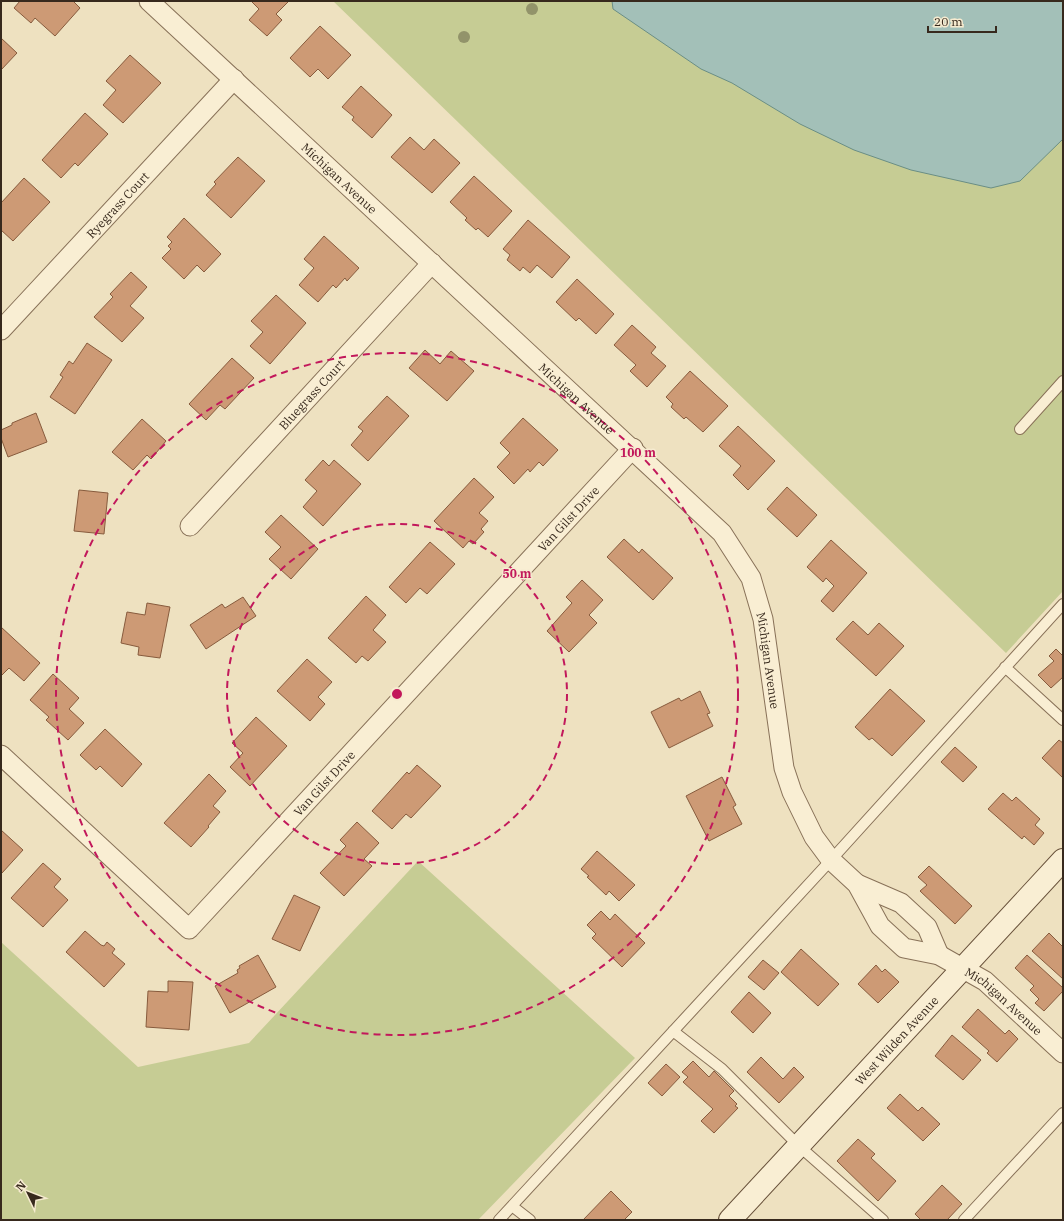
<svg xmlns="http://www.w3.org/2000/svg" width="1064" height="1221" viewBox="0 0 1064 1221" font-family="'IBM Plex Serif',serif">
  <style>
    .green { fill: #c6cc94 }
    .water { fill: #a3c0b8; stroke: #6a8e85 }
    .building { fill: #cd9a75; stroke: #875b3d }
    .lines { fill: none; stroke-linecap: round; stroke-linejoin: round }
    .lane-casing { stroke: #887158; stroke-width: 12 }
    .street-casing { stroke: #887158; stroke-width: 21 }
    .secondary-casing { stroke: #69523b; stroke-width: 24 }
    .lane { stroke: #f9eed3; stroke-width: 10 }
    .street { stroke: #f9eed3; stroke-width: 19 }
    .secondary { stroke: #f9eed3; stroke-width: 22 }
    .tree { fill: #92936a }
    .ring { fill: none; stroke: #c2185b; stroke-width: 2; stroke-dasharray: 7 5 }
    .labels { text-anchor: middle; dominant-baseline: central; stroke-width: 3; stroke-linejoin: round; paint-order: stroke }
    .street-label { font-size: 12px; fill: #37291d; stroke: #f6ebd0 }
    .centre { fill: #c2185b; stroke: #f6ebd0; stroke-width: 2 }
    .ring-label { font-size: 12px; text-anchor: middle; font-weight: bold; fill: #c2185b; stroke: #f6ebd0; stroke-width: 3; stroke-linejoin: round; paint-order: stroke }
  </style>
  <rect width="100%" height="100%" fill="#eee1c0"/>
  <path class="green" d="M 333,1 L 1063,1 L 1063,591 L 1006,653 Z
    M 418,861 L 635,1058 L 478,1220 L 1,1220 L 1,942 L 138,1067 L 249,1043 Z"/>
  <path class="water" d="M 612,1 L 1063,1 L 1063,139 L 1020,181 L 991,188 L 911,170 L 854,150 L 800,124 L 732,83 L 701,69 L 613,9 Z"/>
  <path class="building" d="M 20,1 L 73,1 L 80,8 L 55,36 L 35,18 L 31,23 L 14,8 Z
    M 251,1 L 289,1 L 276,14 L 282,20 L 267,36 L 249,20 L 259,9 Z
    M 320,26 L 351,55 L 328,79 L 318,69 L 310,77 L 290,58 Z
    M 1,38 L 17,53 L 1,70 Z
    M 130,55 L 161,83 L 123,123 L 103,105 L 116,90 L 106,81 Z
    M 361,86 L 392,115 L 372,138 L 352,120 L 354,117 L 342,107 Z
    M 85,113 L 108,134 L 78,166 L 75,163 L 61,178 L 42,160 Z
    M 410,137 L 424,150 L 434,139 L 460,163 L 432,193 L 391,157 Z
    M 238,157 L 265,181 L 231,218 L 206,195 L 216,184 L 214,182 Z
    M 474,176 L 512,211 L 488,237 L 478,228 L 476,230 L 465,220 L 467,218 L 450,202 Z
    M 24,178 L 50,202 L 13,241 L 1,230 L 1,203 Z
    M 184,218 L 221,254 L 204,272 L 197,265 L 184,279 L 162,258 L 171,249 L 168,246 L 172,242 L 167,237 Z
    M 528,220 L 570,257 L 552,278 L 537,265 L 530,273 L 523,267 L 520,271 L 507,260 L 510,255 L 503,249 Z
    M 324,236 L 359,268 L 347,281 L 345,278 L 336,288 L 333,285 L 318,302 L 299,285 L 314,268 L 304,259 Z
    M 131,272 L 147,287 L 130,306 L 144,318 L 122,342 L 94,317 L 113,297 L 110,294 Z
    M 577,279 L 614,314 L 596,334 L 579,318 L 576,321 L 556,302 Z
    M 276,295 L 306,323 L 270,364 L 250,346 L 263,332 L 251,321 Z
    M 632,325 L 656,347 L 651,353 L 666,366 L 647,387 L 630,371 L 636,365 L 614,345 Z
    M 87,343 L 112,360 L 75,414 L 50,397 L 63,377 L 60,375 L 69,361 L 73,364 Z
    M 425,350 L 440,364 L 451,351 L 474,371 L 447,401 L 409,368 Z
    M 232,358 L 254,378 L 225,409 L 220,405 L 206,420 L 189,404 Z
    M 690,371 L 728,406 L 703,432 L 686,417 L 684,419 L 671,407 L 673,404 L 666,397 Z
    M 387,396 L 409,416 L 368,461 L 351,445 L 363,431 L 358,427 Z
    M 36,413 L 47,442 L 8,457 L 1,438 L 1,430 L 12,425 L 12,423 Z
    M 523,418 L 558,450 L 543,466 L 539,462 L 530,472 L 528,469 L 514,484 L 497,467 L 510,453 L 500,443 Z
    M 142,419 L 166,441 L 151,459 L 147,455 L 133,470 L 112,452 Z
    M 738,426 L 775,461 L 748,490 L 733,475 L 741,466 L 719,446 Z
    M 323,460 L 329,466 L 334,460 L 361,484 L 323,526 L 303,507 L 317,491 L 305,480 Z
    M 474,478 L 494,497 L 479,513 L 488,521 L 481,529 L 484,532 L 473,544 L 469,541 L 463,548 L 434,521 Z
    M 787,487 L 817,515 L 797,537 L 767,509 Z
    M 79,490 L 108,493 L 104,534 L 74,531 Z
    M 281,515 L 318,549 L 291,579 L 269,559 L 281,547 L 265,532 Z
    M 624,539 L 639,553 L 642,549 L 673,578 L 653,600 L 607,557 Z
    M 831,540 L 867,573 L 833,612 L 821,601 L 834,586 L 826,578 L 823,582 L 807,567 Z
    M 430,542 L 455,564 L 427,594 L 420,588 L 406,603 L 389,587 Z
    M 582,580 L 603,600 L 589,615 L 597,623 L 569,652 L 547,631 L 572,603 L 566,597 Z
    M 366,596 L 386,615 L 373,630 L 386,642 L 368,661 L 362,656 L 356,663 L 328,638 Z
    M 243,597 L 256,616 L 206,649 L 190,625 L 222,604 L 225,608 Z
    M 147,603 L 170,607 L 160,658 L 138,655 L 139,647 L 121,643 L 127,612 L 145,615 Z
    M 853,621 L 868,635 L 879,623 L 904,646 L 876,676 L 836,639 Z
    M 1,627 L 40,663 L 24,681 L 9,668 L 1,676 Z
    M 1056,649 L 1063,656 L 1063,677 L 1051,688 L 1038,675 L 1054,661 L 1049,656 Z
    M 307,659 L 332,682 L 318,697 L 325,704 L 310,721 L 277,691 Z
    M 53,674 L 79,698 L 69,709 L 84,723 L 68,740 L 46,720 L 49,717 L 30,700 Z
    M 890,689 L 925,721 L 892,756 L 872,738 L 869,740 L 855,727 Z
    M 700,691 L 710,713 L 707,714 L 713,726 L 669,748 L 651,712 L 679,698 L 681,701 Z
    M 256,717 L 287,746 L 250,786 L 230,767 L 243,753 L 232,743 Z
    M 105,729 L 142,764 L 122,787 L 100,766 L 96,770 L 80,755 Z
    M 1059,740 L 1063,743 L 1063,778 L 1042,758 Z
    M 955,747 L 977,767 L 963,782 L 941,762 Z
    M 417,765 L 441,786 L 411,818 L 406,814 L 392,829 L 372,811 L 407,772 L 409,774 Z
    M 209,774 L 226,791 L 213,806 L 220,812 L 208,826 L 209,827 L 191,847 L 164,823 Z
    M 722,777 L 736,805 L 733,807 L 742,824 L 709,841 L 686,796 Z
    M 1003,793 L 1012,801 L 1016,797 L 1040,819 L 1035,825 L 1044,833 L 1034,845 L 1024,836 L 1022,839 L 988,809 Z
    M 357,822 L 379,843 L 364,859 L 372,866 L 344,896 L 320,873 L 346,846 L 340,840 Z
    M 1,830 L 23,850 L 2,873 L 1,872 Z
    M 597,851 L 635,885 L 619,901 L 609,891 L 606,895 L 587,877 L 589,876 L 581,869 Z
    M 43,863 L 61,879 L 54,887 L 68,900 L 43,927 L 11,898 Z
    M 929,866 L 972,906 L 955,924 L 920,891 L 927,885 L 918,877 Z
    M 294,895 L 320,907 L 300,951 L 272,939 Z
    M 601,911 L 610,920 L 615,914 L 645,943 L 622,967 L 592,938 L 596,934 L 587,925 Z
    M 85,931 L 101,945 L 104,946 L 107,942 L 115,949 L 112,953 L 125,964 L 104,987 L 66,952 Z
    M 1049,933 L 1063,947 L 1063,979 L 1032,951 Z
    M 801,949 L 839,984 L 818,1006 L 781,972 Z
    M 258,955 L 276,987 L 230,1013 L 215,986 L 238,973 L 237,970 L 240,968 L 239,966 Z
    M 1027,955 L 1063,988 L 1063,991 L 1044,1011 L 1035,1003 L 1039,999 L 1030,990 L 1034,986 L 1015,968 Z
    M 763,960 L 779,973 L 764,990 L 748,977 Z
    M 876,965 L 882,972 L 885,969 L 899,982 L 878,1003 L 858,984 Z
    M 168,981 L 193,982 L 189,1030 L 146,1027 L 148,991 L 168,992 Z
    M 749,992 L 771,1013 L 753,1033 L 731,1012 Z
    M 978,1009 L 1005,1034 L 1009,1030 L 1018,1039 L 997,1062 L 987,1053 L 989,1051 L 962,1027 Z
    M 952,1035 L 981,1060 L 963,1080 L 935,1056 Z
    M 761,1057 L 783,1079 L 794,1067 L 804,1077 L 779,1103 L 747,1072 Z
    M 693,1061 L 709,1077 L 714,1071 L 734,1091 L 729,1096 L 737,1104 L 735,1106 L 738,1108 L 714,1133 L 701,1121 L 713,1109 L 683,1082 L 688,1077 L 682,1072 Z
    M 666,1064 L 680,1077 L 662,1096 L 648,1083 Z
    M 900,1094 L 918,1111 L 922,1107 L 940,1124 L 923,1141 L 887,1108 Z
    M 858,1139 L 875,1154 L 871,1158 L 896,1181 L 878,1201 L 837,1161 Z
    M 942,1185 L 962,1204 L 947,1220 L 921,1220 L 915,1214 Z
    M 611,1191 L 632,1212 L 624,1220 L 583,1220 Z"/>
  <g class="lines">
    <g class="lane-casing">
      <path id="lane" d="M 1020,429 L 1063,381
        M 1005,667 L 1063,720
        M 673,1031 L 722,1069 L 799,1146 L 883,1220
        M 512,1206 L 530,1220
        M 499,1220 L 831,860 L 1063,604
        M 964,1220 L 1063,1113"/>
    </g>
    <g class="street-casing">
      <g id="street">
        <path id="s1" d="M 149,1 L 722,533 L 751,578 L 763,619 L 784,768 L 792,792 L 814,837 L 831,860 L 857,884 L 880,926 L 904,948 L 939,955 L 985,981 L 1063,1053"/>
        <path id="s2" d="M 1,330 L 234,79"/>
        <path id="s3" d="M 190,526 L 432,263"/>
        <path id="s4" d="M 1,755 L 189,929 L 633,448"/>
        <path d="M 857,884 L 901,903 L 927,927 L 939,955"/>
      </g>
    </g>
    <g class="secondary-casing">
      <g id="secondary">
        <path id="s5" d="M 730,1220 L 1063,860"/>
      </g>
    </g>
    <use href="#lane" class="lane"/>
    <use href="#street" class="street"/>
    <use href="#secondary" class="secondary"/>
  </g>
  <g class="tree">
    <circle cx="532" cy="9" r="6"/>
    <circle cx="464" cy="37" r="6"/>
  </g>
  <g class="ring">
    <circle cx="397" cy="694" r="170"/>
    <circle cx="397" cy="694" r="341"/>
  </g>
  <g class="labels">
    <g class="street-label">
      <text stroke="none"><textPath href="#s1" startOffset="260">Michigan Avenue</textPath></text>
      <text stroke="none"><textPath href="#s2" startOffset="171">Ryegrass Court</textPath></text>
      <text stroke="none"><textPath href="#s3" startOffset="179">Bluegrass Court</textPath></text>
      <text stroke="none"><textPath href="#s1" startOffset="584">Michigan Avenue</textPath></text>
      <text stroke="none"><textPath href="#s4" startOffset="815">Van Gilst Drive</textPath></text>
      <text stroke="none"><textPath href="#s1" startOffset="920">Michigan Avenue</textPath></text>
      <text stroke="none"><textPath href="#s4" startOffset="455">Van Gilst Drive</textPath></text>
      <text stroke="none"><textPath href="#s1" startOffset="1364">Michigan Avenue</textPath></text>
      <text stroke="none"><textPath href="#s5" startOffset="245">West Wilden Avenue</textPath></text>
    </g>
  </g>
  <circle cx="397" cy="694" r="6" class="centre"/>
  <g class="ring-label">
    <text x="638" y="457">100 m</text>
    <text x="517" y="578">50 m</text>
  </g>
  <rect width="1064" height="1221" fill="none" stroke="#37291d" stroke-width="4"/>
  <g transform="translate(28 1193) rotate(313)" stroke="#f6ebd0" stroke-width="3" paint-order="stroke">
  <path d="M0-3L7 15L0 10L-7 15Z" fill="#37291d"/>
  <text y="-6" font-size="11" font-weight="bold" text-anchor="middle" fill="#37291d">N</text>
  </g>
  <path d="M928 26v6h68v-6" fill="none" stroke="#37291d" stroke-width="2"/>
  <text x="934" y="26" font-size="12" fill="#37291d" stroke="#f6ebd0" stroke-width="3" paint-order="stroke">20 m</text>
</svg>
